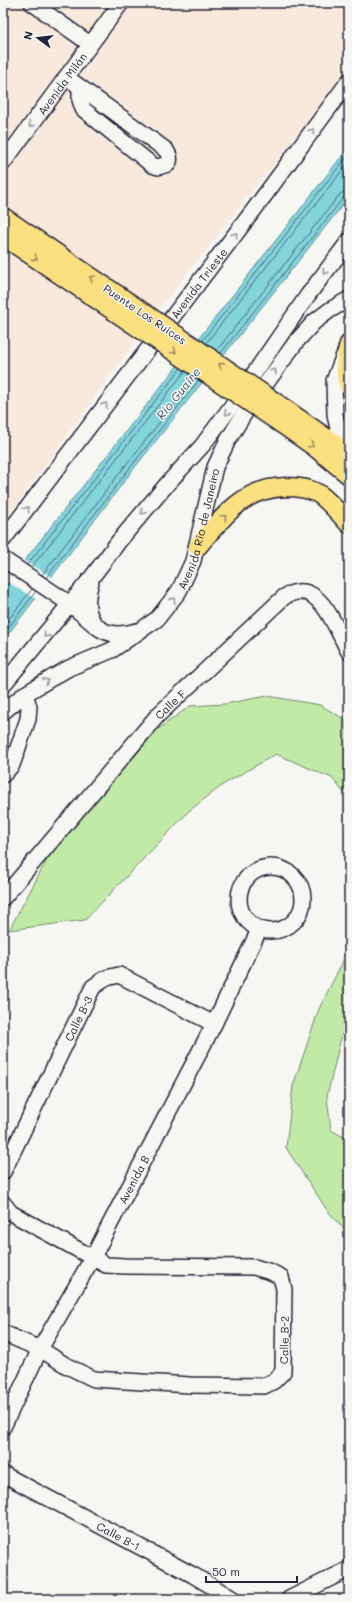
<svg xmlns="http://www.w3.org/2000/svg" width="352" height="1602" viewBox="0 0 352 1602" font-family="Mali,sans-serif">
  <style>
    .built { fill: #f8e9dc }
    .green { fill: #c1eaa6; stroke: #728670 }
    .water { fill: #83d4db; stroke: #5c8d9b }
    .pier { fill: #f6f6f2 }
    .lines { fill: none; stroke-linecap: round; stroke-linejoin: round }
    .shore { stroke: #49697b; stroke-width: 1 }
    .minor-casing { stroke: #22223b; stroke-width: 18 }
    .major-casing { stroke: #22223b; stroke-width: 21 }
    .minor { stroke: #f6f6f2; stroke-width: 15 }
    .major { stroke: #fbe080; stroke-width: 18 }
    .major-bridge-casing { stroke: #22223b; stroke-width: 21; stroke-linecap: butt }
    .major-bridge { stroke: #fbe080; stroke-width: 18 }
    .oneway { stroke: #9797a0 }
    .oneway2 { stroke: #998a61 }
    .labels { text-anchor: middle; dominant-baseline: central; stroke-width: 3; stroke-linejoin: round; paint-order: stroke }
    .street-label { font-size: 11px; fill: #22223b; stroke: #f6f6f2 }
    .water-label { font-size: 12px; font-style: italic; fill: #3f576b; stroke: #f6f6f2 }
  </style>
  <rect width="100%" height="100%" fill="#f6f6f2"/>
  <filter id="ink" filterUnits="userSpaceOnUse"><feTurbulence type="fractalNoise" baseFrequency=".025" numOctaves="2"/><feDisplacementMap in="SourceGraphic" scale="8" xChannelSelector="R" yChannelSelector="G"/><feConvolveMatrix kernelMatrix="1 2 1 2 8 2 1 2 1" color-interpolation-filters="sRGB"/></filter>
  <g filter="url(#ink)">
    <path class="built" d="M 3,3 L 349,3 L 349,69 L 157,312 L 3,523 Z"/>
    <path class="green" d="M 267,696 L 320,705 L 349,722 L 349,799 L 332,778 L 276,754 L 224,784 L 190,810 L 85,920 L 9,930 L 49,856 L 157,730 L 190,706 L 225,704 Z
      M 349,949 L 349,1011 L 340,1042 L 327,1096 L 331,1130 L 349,1140 L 349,1235 L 327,1210 L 286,1148 L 293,1086 L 319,1009 Z"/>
    <path class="water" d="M 349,147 L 349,197 L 132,471 L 3,641 L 3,588 Z"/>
    <path class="pier" d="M 23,560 L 54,578 L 37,600 L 6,581 Z"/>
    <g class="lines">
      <path class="shore" d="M 202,341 L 349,154
        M 206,343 L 349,162
        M 217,350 L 340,194 L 345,191 L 349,190
        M 221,353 L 344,197 L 349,195
        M 27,565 L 181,368
        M 31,568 L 185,371
        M 42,575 L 125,466 L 195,378
        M 46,578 L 129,469 L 199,380
        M 3,627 L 32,589
        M 3,635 L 36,591"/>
      <g class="minor-casing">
        <g id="minor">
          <path d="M 32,3 L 90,44"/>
          <path d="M 66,77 L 80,87 L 166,150 C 169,155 171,159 168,164 L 158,167 L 152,165 L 83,109 L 80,100 L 80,87"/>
          <path id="s1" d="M 3,163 L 121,3"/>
          <path d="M 342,450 L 335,414 L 334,381 L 344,355"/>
          <path id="s2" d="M 3,540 L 256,207 L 349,81"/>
          <path d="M 3,559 L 70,604 L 97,627"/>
          <path d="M 91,582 C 80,619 98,642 137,631"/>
          <path d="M 3,685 L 92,577 L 119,541 L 168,483 L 202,446 L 231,407 L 308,295 L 349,241"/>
          <path id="s3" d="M 3,712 L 25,694 L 50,679 L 69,668 L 112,650 L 157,619 L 179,591 L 193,561 L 215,467 L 228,440 L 244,414 L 296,342 L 314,322 L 330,310 L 349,299"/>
          <path d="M 3,775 L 12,765 L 28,719 L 29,707 L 25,694"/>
          <circle cx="271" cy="899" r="32"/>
          <path id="s4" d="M 3,898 L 158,715 L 284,597 C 291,593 300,590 308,593 C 327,601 339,634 349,652"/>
          <path id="s5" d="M 3,1172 L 93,987 L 106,978 L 119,975 L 214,1024"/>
          <path d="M 3,1203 L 11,1213 L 106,1265 L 125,1266 L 254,1267 L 271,1272 L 281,1277 L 284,1289 L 283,1372 L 274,1381 L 264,1386 L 190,1385 L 94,1379 L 67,1366 L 40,1349 L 3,1333"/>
          <path id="s6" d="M 3,1427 L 40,1349 L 93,1257 L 214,1024 L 259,930"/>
          <path id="s7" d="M 3,1474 L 193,1575 L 233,1599"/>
          <path d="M 289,1599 L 349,1569"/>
        </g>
      </g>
      <g class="major-casing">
        <path id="major" d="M 3,217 L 147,315
          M 3,236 L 142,330
          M 349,344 C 345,356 344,373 349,386
          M 288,411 L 328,439 L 349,455
          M 279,422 L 316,448 L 349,475
          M 198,546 C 224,516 243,488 286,487 C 297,487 309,488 319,494 C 330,502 340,514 349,524"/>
      </g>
      <use href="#minor" class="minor"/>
      <use href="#major" class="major"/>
      <g class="major-bridge-casing">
        <path id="major-bridge" d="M 147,315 L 288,411
          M 142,330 L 279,422"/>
      </g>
      <use href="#major-bridge" class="major-bridge"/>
    </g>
    <defs><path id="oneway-chevron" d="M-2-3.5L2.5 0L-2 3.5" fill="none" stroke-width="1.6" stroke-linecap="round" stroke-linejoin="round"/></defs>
    <g class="oneway">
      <use href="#oneway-chevron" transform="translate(31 125) rotate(126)"/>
      <use href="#oneway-chevron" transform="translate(312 131) rotate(-53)"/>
      <use href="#oneway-chevron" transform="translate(235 235) rotate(-53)"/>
      <use href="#oneway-chevron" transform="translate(325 272) rotate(127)"/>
      <use href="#oneway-chevron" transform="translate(274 371) rotate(-54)"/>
      <use href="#oneway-chevron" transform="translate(105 405) rotate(-53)"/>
      <use href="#oneway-chevron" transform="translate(227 413) rotate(126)"/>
      <use href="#oneway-chevron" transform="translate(27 509) rotate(-53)"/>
      <use href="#oneway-chevron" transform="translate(143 512) rotate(130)"/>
      <use href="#oneway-chevron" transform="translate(173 600) rotate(-54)"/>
      <use href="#oneway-chevron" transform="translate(46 635) rotate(129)"/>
      <use href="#oneway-chevron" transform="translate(46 681) rotate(-31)"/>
    </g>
    <g class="oneway2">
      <use href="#oneway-chevron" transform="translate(35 258) rotate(34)"/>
      <use href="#oneway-chevron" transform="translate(92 278) rotate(-146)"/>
      <use href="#oneway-chevron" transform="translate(174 351) rotate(34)"/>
      <use href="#oneway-chevron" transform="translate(221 365) rotate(-146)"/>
      <use href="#oneway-chevron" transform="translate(311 445) rotate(35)"/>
      <use href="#oneway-chevron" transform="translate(224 517) rotate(-46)"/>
    </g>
  </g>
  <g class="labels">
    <g class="street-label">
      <text stroke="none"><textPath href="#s1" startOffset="99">Avenida Milán</textPath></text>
      <text stroke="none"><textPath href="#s2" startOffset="323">Avenida Trieste</textPath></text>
      <text transform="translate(145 314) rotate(34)">Puente Los Ruices</text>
      <text stroke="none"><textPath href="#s3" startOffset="282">Avenida Río de Janeiro</textPath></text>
      <text stroke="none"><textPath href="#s4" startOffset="256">Calle F</textPath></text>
      <text stroke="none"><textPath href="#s5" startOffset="171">Calle B-3</textPath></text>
      <text stroke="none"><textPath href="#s6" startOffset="280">Avenida B</textPath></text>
      <text transform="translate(284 1340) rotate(-89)">Calle B-2</text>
      <text stroke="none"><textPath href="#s7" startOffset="131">Calle B-1</textPath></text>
    </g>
    <g class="water-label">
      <text transform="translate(178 393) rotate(-51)">Río Guaire</text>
    </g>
  </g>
  <rect width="352" height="1602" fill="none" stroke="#f6f6f2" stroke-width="16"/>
  <rect x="8" y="8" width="336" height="1586" fill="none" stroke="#22223b" stroke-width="1.5" filter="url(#ink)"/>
  <g transform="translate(38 38) rotate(285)" stroke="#f6f6f2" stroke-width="3" paint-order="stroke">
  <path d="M0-3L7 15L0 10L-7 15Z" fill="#22223b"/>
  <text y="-6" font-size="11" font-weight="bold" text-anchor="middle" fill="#22223b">N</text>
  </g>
  <path d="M206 1576v6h91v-6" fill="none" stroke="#22223b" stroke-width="2"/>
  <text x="212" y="1576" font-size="12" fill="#22223b" stroke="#f6f6f2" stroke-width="3" paint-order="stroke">50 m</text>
</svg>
